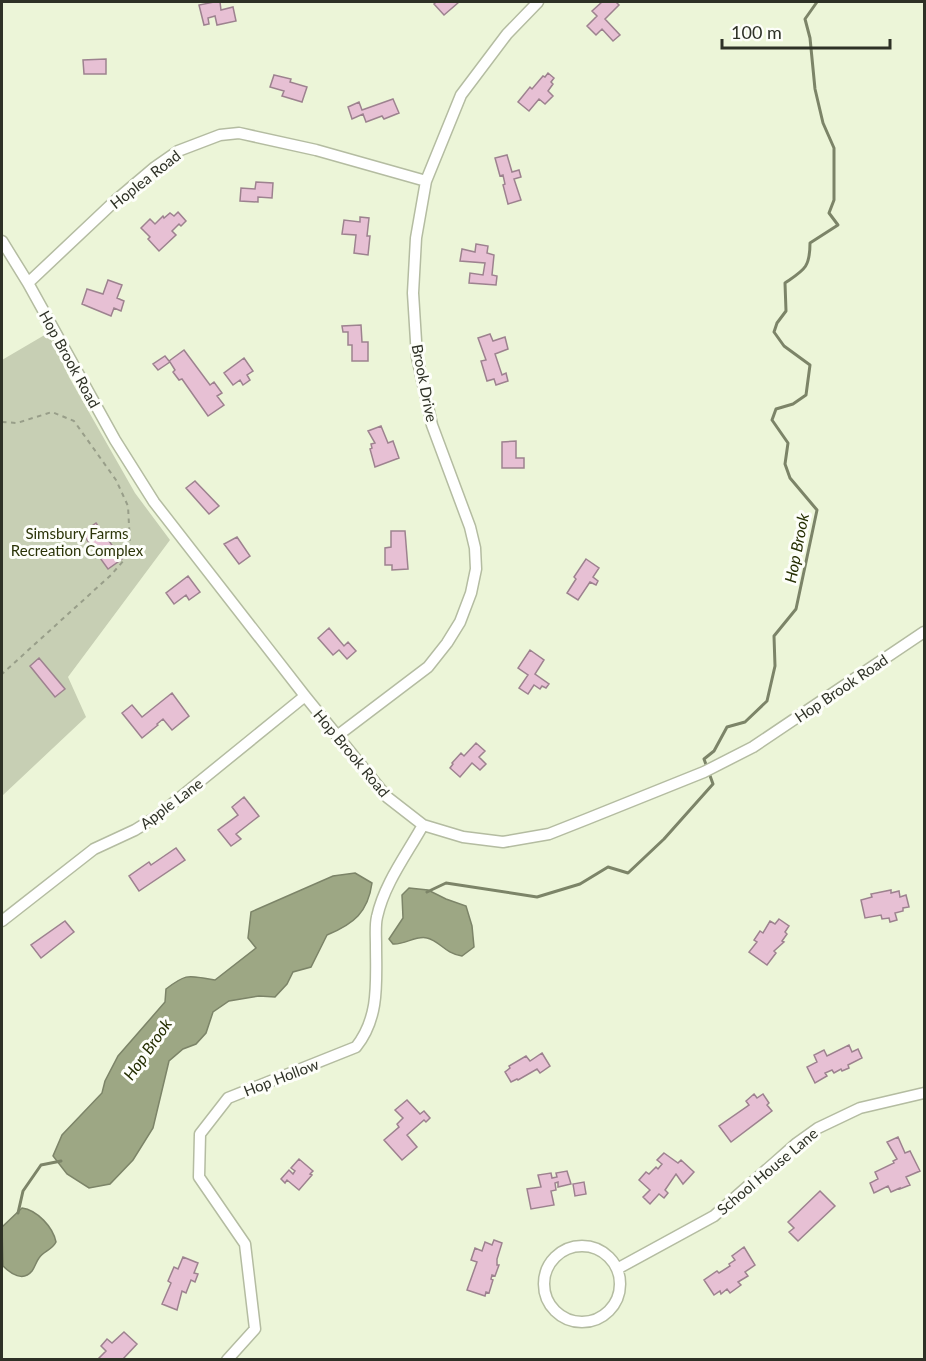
<svg xmlns="http://www.w3.org/2000/svg" width="926" height="1361" viewBox="0 0 926 1361" font-family="Lato,sans-serif">
  <style>
    .green { fill: #c7cfb4 }
    .water { fill: #9da784; stroke: #7c8468; stroke-width: 1.5 }
    .lines { fill: none; stroke-linecap: round; stroke-linejoin: round }
    .stream { stroke: #7c8468; stroke-width: 3 }
    .building { fill: #e7c0d4; stroke: #9d828f; stroke-width: 1.5 }
    .minor-casing { stroke: #b4bca1; stroke-width: 13 }
    .path { stroke: #989e89; stroke-width: 2; stroke-dasharray: 4.5 4.5; stroke-linecap: butt }
    .minor { stroke: #fff; stroke-width: 10 }
    .labels { text-anchor: middle; dominant-baseline: central; stroke-width: 6; stroke-linejoin: round; paint-order: stroke }
    .street-label { font-size: 15px; fill: #2e3126; stroke: #fdfef9 }
    .park-label { font-size: 15px; fill: #2b3408; stroke: #fdfef9 }
    .water-label { font-size: 16px; font-style: italic; fill: #252e02; stroke: #fdfef9 }
  </style>
  <rect width="100%" height="100%" fill="#ecf5d8"/>
  <path class="green" d="M 48,333 L 69,377 L 135,493 L 170,540 L 68,677 L 86,717 L 2,796 L 2,360 Z"/>
  <path class="water" d="M 355,873 L 372,883 C 368,912 354,924 327,935 L 311,967 L 293,972 L 287,984 L 275,997 L 259,996 L 229,1001 L 213,1012 L 206,1033 L 196,1044 L 183,1049 L 169,1061 L 153,1128 L 133,1160 L 110,1184 L 89,1188 L 67,1174 L 53,1156 L 62,1135 L 102,1093 L 105,1081 L 118,1056 L 165,1002 L 166,989 C 188,972 189,976 215,980 L 256,948 L 248,938 L 251,912 L 333,876 Z
    M 409,888 L 428,890 L 446,899 L 466,906 L 472,926 L 474,947 L 462,956 C 444,953 440,941 427,938 C 416,935 405,945 393,944 L 389,939 L 403,918 L 402,895 Z
    M 22,1208 C 37,1210 53,1227 56,1242 C 52,1250 44,1251 39,1258 C 36,1262 35,1267 32,1271 C 23,1282 11,1274 3,1266 L 2,1227 Z"/>
  <g class="lines">
    <path class="stream" d="M 427,892 L 446,883 L 537,897 L 580,884 L 608,867 L 628,873 L 664,839 L 713,784 L 704,759 L 714,751 L 727,727 L 745,722 L 767,701 L 775,666 L 774,636 L 796,609 L 817,510 L 790,478 L 785,464 L 788,443 L 772,420 L 776,409 L 793,404 L 806,395 L 810,365 L 784,346 L 774,332 L 777,323 L 786,311 L 785,283 C 804,270 810,268 810,243 L 838,225 L 829,213 L 834,200 L 834,148 L 823,123 L 815,89 L 810,38 L 805,19 L 817,2
      M 18,1213 L 23,1191 L 41,1165 L 61,1161"/>
  </g>
  <path class="building" d="M 214,2 L 220,2 L 221,10 L 233,7 L 236,21 L 217,25 L 215,16 L 208,18 L 209,24 L 204,25 L 199,5 Z
    M 436,2 L 459,2 L 444,15 L 434,4 Z
    M 602,2 L 616,2 L 619,5 L 605,19 L 620,35 L 613,41 L 602,29 L 596,35 L 587,26 L 597,16 L 592,11 Z
    M 106,59 L 106,74 L 84,74 L 83,60 Z
    M 548,73 L 554,78 L 551,82 L 553,84 L 548,91 L 553,96 L 545,104 L 539,99 L 529,111 L 518,102 L 530,87 L 532,89 L 543,76 L 545,77 Z
    M 274,75 L 291,79 L 290,82 L 307,87 L 302,102 L 282,96 L 284,91 L 270,87 Z
    M 393,99 L 399,113 L 384,119 L 382,116 L 366,122 L 363,114 L 352,119 L 348,107 L 359,102 L 362,110 Z
    M 507,155 L 512,172 L 519,170 L 521,177 L 514,179 L 521,200 L 508,204 L 503,185 L 505,184 L 503,175 L 500,176 L 495,158 Z
    M 256,182 L 273,183 L 272,198 L 258,197 L 258,202 L 240,201 L 241,188 L 255,189 Z
    M 178,212 L 186,221 L 181,226 L 179,224 L 172,231 L 176,235 L 159,251 L 148,239 L 150,237 L 141,228 L 150,219 L 155,224 L 163,216 L 164,218 L 170,213 L 174,216 Z
    M 360,217 L 369,218 L 367,236 L 370,236 L 368,255 L 354,253 L 356,235 L 342,234 L 344,220 L 360,222 Z
    M 476,244 L 488,246 L 487,253 L 494,255 L 492,275 L 497,276 L 496,285 L 469,283 L 470,273 L 483,275 L 485,263 L 460,261 L 462,249 L 475,252 Z
    M 108,280 L 122,285 L 117,298 L 124,301 L 121,311 L 114,308 L 111,316 L 82,304 L 87,289 L 103,294 Z
    M 361,325 L 362,342 L 368,342 L 368,361 L 352,361 L 352,345 L 348,345 L 348,332 L 343,332 L 342,326 Z
    M 490,334 L 493,341 L 505,337 L 508,349 L 495,354 L 502,375 L 506,373 L 508,381 L 496,385 L 494,379 L 487,381 L 481,361 L 486,360 L 478,338 Z
    M 184,350 L 210,385 L 214,382 L 222,393 L 217,396 L 224,405 L 208,416 L 182,379 L 179,380 L 173,372 L 175,370 L 170,362 L 158,370 L 153,364 L 165,356 L 169,361 Z
    M 244,358 L 253,371 L 247,375 L 250,380 L 243,385 L 240,380 L 233,385 L 224,373 Z
    M 381,426 L 388,443 L 393,441 L 399,458 L 375,467 L 370,449 L 372,448 L 371,444 L 375,443 L 368,431 Z
    M 516,441 L 516,458 L 524,458 L 524,468 L 502,468 L 502,442 Z
    M 195,481 L 219,506 L 209,514 L 186,488 Z
    M 96,523 L 122,559 L 108,569 L 82,533 Z
    M 391,531 L 405,531 L 408,569 L 392,570 L 392,565 L 385,565 L 385,548 L 391,547 Z
    M 237,537 L 250,556 L 239,564 L 224,544 Z
    M 586,559 L 599,568 L 593,577 L 598,581 L 596,585 L 590,582 L 578,600 L 567,593 L 576,579 L 574,577 Z
    M 188,576 L 200,592 L 189,600 L 186,595 L 174,604 L 166,593 Z
    M 329,628 L 344,646 L 348,642 L 356,651 L 347,659 L 339,650 L 333,655 L 318,638 Z
    M 530,650 L 544,660 L 535,674 L 549,684 L 546,688 L 542,686 L 540,689 L 534,685 L 528,694 L 519,688 L 528,675 L 518,668 Z
    M 39,658 L 65,689 L 55,697 L 30,666 Z
    M 172,693 L 189,716 L 172,730 L 163,719 L 157,724 L 158,725 L 142,738 L 122,713 L 132,705 L 142,717 Z
    M 476,743 L 485,751 L 479,757 L 486,764 L 480,770 L 472,763 L 460,777 L 450,768 L 453,764 L 452,763 L 461,753 L 464,756 Z
    M 244,797 L 259,816 L 236,834 L 241,839 L 231,846 L 218,830 L 238,815 L 232,807 Z
    M 176,848 L 185,860 L 139,891 L 129,876 L 149,862 L 151,865 Z
    M 891,890 L 891,893 L 899,891 L 900,897 L 906,895 L 909,907 L 903,908 L 903,911 L 895,913 L 897,920 L 890,922 L 889,918 L 882,919 L 881,915 L 865,918 L 861,900 L 872,897 L 871,894 Z
    M 779,919 L 789,926 L 785,932 L 787,934 L 782,941 L 784,942 L 774,951 L 776,953 L 767,965 L 749,952 L 757,942 L 754,940 L 760,931 L 763,933 L 770,921 L 775,924 Z
    M 65,921 L 74,932 L 41,958 L 31,945 Z
    M 849,1045 L 852,1052 L 858,1049 L 862,1058 L 848,1065 L 849,1068 L 842,1071 L 841,1069 L 834,1073 L 832,1070 L 825,1073 L 827,1076 L 815,1083 L 807,1067 L 817,1062 L 814,1055 L 824,1050 L 827,1056 Z
    M 542,1053 L 550,1066 L 540,1073 L 537,1069 L 518,1080 L 517,1079 L 511,1082 L 505,1072 L 510,1068 L 509,1066 L 526,1056 L 530,1061 Z
    M 754,1094 L 757,1098 L 763,1094 L 769,1103 L 767,1105 L 772,1111 L 731,1142 L 719,1126 L 749,1105 L 746,1101 Z
    M 407,1100 L 420,1114 L 424,1111 L 430,1118 L 426,1122 L 424,1120 L 407,1135 L 417,1147 L 402,1160 L 384,1140 L 399,1127 L 397,1124 L 403,1118 L 395,1110 Z
    M 898,1137 L 905,1153 L 910,1151 L 920,1171 L 906,1177 L 910,1185 L 900,1189 L 900,1188 L 891,1192 L 888,1186 L 874,1193 L 870,1183 L 878,1179 L 875,1172 L 894,1163 L 893,1161 L 897,1159 L 887,1142 Z
    M 664,1153 L 678,1163 L 681,1160 L 694,1172 L 683,1184 L 676,1174 L 665,1190 L 668,1193 L 664,1198 L 659,1194 L 650,1204 L 643,1197 L 650,1190 L 639,1180 L 646,1172 L 649,1174 L 656,1167 L 658,1169 L 662,1164 L 657,1160 Z
    M 299,1159 L 313,1171 L 310,1174 L 312,1175 L 299,1190 L 287,1180 L 285,1183 L 281,1179 L 289,1170 L 293,1174 L 295,1171 L 291,1168 Z
    M 567,1171 L 571,1184 L 558,1187 L 558,1182 L 555,1183 L 556,1190 L 551,1191 L 554,1205 L 531,1209 L 527,1189 L 541,1187 L 538,1175 L 551,1173 L 552,1178 L 557,1177 L 556,1173 Z
    M 584,1182 L 586,1194 L 575,1196 L 573,1184 Z
    M 820,1191 L 835,1206 L 798,1241 L 789,1232 L 794,1228 L 788,1222 Z
    M 494,1240 L 502,1243 L 497,1259 L 497,1265 L 499,1265 L 495,1276 L 492,1275 L 491,1279 L 493,1280 L 489,1293 L 486,1292 L 485,1296 L 467,1290 L 477,1262 L 471,1260 L 475,1248 L 482,1251 L 485,1242 L 492,1245 Z
    M 744,1247 L 755,1265 L 745,1272 L 748,1276 L 738,1282 L 741,1285 L 730,1293 L 727,1289 L 721,1294 L 720,1291 L 714,1295 L 704,1280 L 717,1271 L 719,1273 L 730,1266 L 729,1264 L 735,1260 L 732,1256 Z
    M 183,1257 L 198,1263 L 194,1273 L 198,1274 L 195,1282 L 191,1280 L 186,1293 L 182,1291 L 177,1310 L 162,1304 L 171,1283 L 168,1281 L 174,1267 L 178,1269 Z
    M 124,1332 L 137,1344 L 122,1360 L 97,1360 L 106,1351 L 101,1346 L 107,1339 L 112,1343 Z"/>
  <g class="lines">
    <g class="minor-casing">
      <path id="minor" d="M 2,241 L 28,283 L 115,440 L 154,502 L 305,696 L 387,797 L 423,825 L 463,837 L 503,842 L 549,834 L 587,819 L 704,772 L 753,747 L 924,632
        M 28,283 L 116,200 L 155,167 L 178,151 L 220,135 L 239,133 L 316,150 L 426,181
        M 337,736 L 428,667 L 447,643 L 460,622 L 471,593 L 476,569 L 475,548 L 470,527 L 432,425 L 417,357 L 413,293 L 416,238 L 426,181 L 461,95 L 507,34 L 538,2
        M 2,921 L 94,849 L 135,830 L 156,817 L 305,696
        M544 1284a38 38 0 1 1 76 0a38 38 0 1 1-76 0Z
        M 617,1269 L 714,1216 L 797,1143 L 818,1128 L 860,1108 L 924,1093
        M 227,1360 L 255,1329 L 245,1244 L 199,1177 L 200,1134 L 228,1098 L 356,1047 C 380,1017 376,981 376,945 C 376,936 375,925 377,917 C 384,884 407,854 423,825"/>
    </g>
    <path class="path" d="M 2,422 L 17,423 L 52,412 L 74,421 L 116,480 L 128,506 L 130,544 L 125,559 L 111,575 L 2,674"/>
    <use href="#minor" class="minor"/>
  </g>
  <g class="labels">
    <g class="street-label">
      <text transform="translate(145 179) rotate(-38)">Hoplea Road</text>
      <text transform="translate(70 359) rotate(61)">Hop Brook Road</text>
      <text transform="translate(425 383) rotate(79)">Brook Drive</text>
      <text transform="translate(841 688) rotate(-34)">Hop Brook Road</text>
      <text transform="translate(352 753) rotate(50)">Hop Brook Road</text>
      <text transform="translate(171 803) rotate(-37)">Apple Lane</text>
      <text transform="translate(281 1077) rotate(-21)">Hop Hollow</text>
      <text transform="translate(767 1171) rotate(-40)">School House Lane</text>
    </g>
    <g class="park-label">
      <text x="77" y="533">Simsbury Farms<tspan x="77" dy="17">Recreation Complex</tspan></text>
    </g>
    <g class="water-label">
      <text transform="translate(796 548) rotate(-79)">Hop Brook</text>
      <text transform="translate(147 1049) rotate(-55)">Hop Brook</text>
    </g>
  </g>
  <rect width="926" height="1361" fill="none" stroke="#2e3126" stroke-width="6"/>
  <path d="M722 39v9h168v-9" fill="none" stroke="#2e3126" stroke-width="3"/>
  <text x="731" y="39" font-size="18" fill="#2e3126" stroke="#fdfef9" stroke-width="4.5" paint-order="stroke">100 m</text>
</svg>
